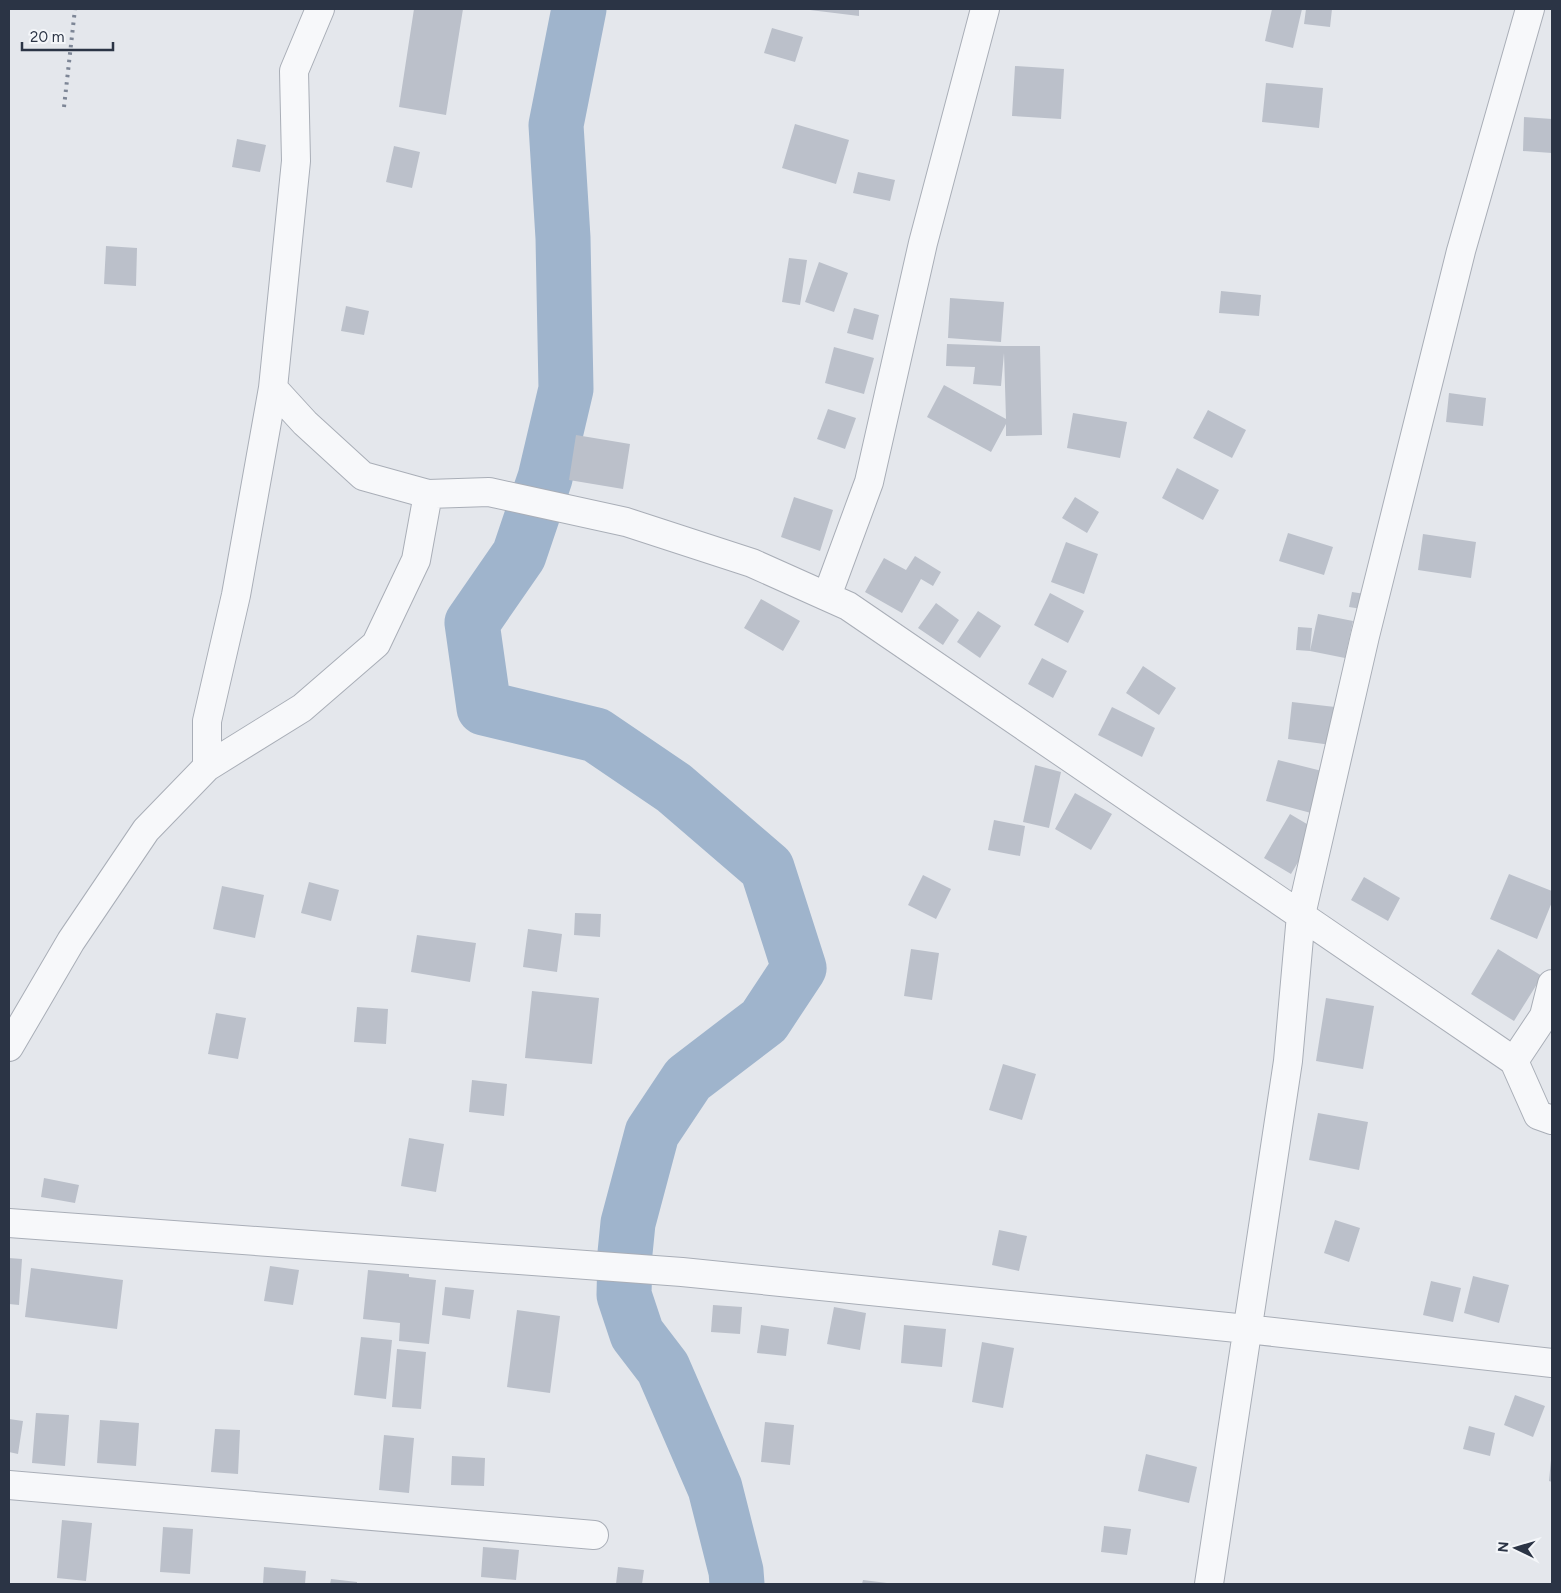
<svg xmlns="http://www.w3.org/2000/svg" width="1561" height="1593" viewBox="0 0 1561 1593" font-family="Figtree,sans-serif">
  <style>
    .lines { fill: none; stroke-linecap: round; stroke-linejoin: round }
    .river { stroke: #9fb4cc; stroke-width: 55 }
    .building { fill: #bbc0ca }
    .minor-casing { stroke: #a9aeb7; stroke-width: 30 }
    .minor { stroke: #f7f8fa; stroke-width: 28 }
    .rail { stroke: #7d8696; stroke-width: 4; stroke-dasharray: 2.5 5; stroke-linecap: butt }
  </style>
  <rect width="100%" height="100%" fill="#e4e7ec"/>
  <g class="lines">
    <path class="river" d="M 579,9 L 556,125 L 563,238 L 566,389 L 545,478 L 519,555 L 472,623 L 484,708 L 596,735 L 674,788 L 767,868 L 799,968 L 764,1021 L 688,1079 L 652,1133 L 628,1223 L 625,1253 L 624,1295 L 637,1334 L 663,1368 L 715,1488 L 736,1571 L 737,1584"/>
  </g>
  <path class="building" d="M 414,9 L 463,9 L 446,115 L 399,107 Z
    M 811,9 L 859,9 L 859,16 L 810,10 Z
    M 1272,9 L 1302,9 L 1293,48 L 1265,41 Z
    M 1306,9 L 1332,9 L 1330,27 L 1304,24 Z
    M 772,28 L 803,37 L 795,62 L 764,53 Z
    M 1015,66 L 1064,69 L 1061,119 L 1012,116 Z
    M 1266,83 L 1323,88 L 1319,128 L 1262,122 Z
    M 1524,117 L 1552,119 L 1552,153 L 1523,151 Z
    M 795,124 L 849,140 L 836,184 L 782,168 Z
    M 237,139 L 266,145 L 260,172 L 232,167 Z
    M 394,146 L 420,152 L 412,188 L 386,182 Z
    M 858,172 L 895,180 L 890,201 L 853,193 Z
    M 106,246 L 137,248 L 136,286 L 104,284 Z
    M 789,258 L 807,260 L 800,305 L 782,302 Z
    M 819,262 L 848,273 L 834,312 L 805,302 Z
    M 1221,291 L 1261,295 L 1259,316 L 1219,313 Z
    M 950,298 L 1004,302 L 1001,342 L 948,338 Z
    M 346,306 L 369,311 L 364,335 L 341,331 Z
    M 854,308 L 879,315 L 873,340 L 847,333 Z
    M 947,344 L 1004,346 L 1040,346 L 1042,435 L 1006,436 L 1006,424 L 991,452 L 927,417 L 944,385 L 1006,419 L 1004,353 L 1001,386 L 973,384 L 975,367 L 946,366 Z
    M 834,347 L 874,358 L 864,394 L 825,383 Z
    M 1449,393 L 1486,398 L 1483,426 L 1446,422 Z
    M 828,409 L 856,418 L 845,449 L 817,439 Z
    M 1208,410 L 1246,430 L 1232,458 L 1193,438 Z
    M 1073,413 L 1127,422 L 1120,458 L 1067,448 Z
    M 576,435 L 630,444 L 623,489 L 569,480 Z
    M 1177,468 L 1219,490 L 1203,520 L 1162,498 Z
    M 794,497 L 833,510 L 820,551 L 781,537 Z
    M 1075,497 L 1099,512 L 1087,533 L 1062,518 Z
    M 1288,533 L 1333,547 L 1324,575 L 1279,561 Z
    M 1423,534 L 1476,542 L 1471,578 L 1418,570 Z
    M 1066,542 L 1098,554 L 1084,594 L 1051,582 Z
    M 915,556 L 941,572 L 933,586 L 921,579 L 902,613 L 865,592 L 884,558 L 906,570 Z
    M 1352,592 L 1365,594 L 1362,609 L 1349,607 Z
    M 1050,593 L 1084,611 L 1068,643 L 1034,625 Z
    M 761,599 L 800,621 L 783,651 L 744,628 Z
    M 936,603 L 959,620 L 943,645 L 918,628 Z
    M 978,611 L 1001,626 L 980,658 L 957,642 Z
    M 1318,614 L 1353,621 L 1345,658 L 1310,651 Z
    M 1298,627 L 1312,628 L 1310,651 L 1296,650 Z
    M 1042,658 L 1067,671 L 1053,698 L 1028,684 Z
    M 1143,666 L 1176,688 L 1159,715 L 1126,693 Z
    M 1292,702 L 1335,707 L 1331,745 L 1288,739 Z
    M 1112,707 L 1155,728 L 1142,757 L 1098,735 Z
    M 1278,760 L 1322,771 L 1311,813 L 1266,801 Z
    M 1035,765 L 1061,772 L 1049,828 L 1023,822 Z
    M 1075,793 L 1112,814 L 1091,850 L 1055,829 Z
    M 1290,814 L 1317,830 L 1291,874 L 1264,858 Z
    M 994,820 L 1025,826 L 1020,856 L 988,850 Z
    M 1509,874 L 1552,891 L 1552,902 L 1537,939 L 1490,919 Z
    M 923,875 L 951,889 L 936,919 L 908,905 Z
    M 1364,877 L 1400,898 L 1388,921 L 1351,900 Z
    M 309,882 L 339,890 L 331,921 L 301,913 Z
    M 222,886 L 264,895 L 255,938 L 213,929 Z
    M 575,913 L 601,914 L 600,937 L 574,935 Z
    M 528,929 L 562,934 L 557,972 L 523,967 Z
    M 417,935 L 476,943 L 470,982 L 411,972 Z
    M 911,949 L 939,953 L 932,1000 L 904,996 Z
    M 1498,949 L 1542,976 L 1514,1021 L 1471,994 Z
    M 532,991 L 599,998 L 592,1064 L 525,1058 Z
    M 1326,998 L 1374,1006 L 1363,1069 L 1316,1061 Z
    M 357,1007 L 388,1009 L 386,1044 L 354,1042 Z
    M 216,1013 L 246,1018 L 238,1059 L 208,1054 Z
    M 1003,1064 L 1036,1074 L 1022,1120 L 989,1110 Z
    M 472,1080 L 507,1084 L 504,1116 L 469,1112 Z
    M 1318,1113 L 1368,1122 L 1359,1170 L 1309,1160 Z
    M 409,1138 L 444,1144 L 436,1192 L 401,1186 Z
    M 44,1178 L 79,1185 L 75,1203 L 41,1197 Z
    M 1335,1220 L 1360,1228 L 1349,1262 L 1324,1253 Z
    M 999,1230 L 1027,1236 L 1019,1271 L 992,1265 Z
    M 9,1258 L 22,1259 L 19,1305 L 9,1304 Z
    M 270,1266 L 299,1270 L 293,1305 L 264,1301 Z
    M 31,1268 L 123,1280 L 117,1329 L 25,1317 Z
    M 368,1270 L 409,1274 L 409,1277 L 436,1280 L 429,1344 L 399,1341 L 400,1323 L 363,1319 Z
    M 1473,1276 L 1509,1285 L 1499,1323 L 1464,1313 Z
    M 1431,1281 L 1461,1288 L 1453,1322 L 1423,1315 Z
    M 445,1287 L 474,1290 L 470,1319 L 442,1315 Z
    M 713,1305 L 742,1307 L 740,1334 L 711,1332 Z
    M 834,1307 L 866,1313 L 860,1350 L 827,1344 Z
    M 517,1310 L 560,1316 L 550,1393 L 507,1387 Z
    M 761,1325 L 789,1329 L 786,1356 L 757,1353 Z
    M 904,1325 L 946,1329 L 942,1367 L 901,1363 Z
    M 361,1337 L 392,1340 L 386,1399 L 354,1395 Z
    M 982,1342 L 1014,1348 L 1003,1408 L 972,1402 Z
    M 397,1349 L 426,1352 L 421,1409 L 392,1407 Z
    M 1515,1395 L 1545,1406 L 1533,1437 L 1504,1425 Z
    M 36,1413 L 69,1415 L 65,1466 L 32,1463 Z
    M 9,1419 L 23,1421 L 18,1454 L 9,1452 Z
    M 100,1420 L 139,1423 L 136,1466 L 97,1463 Z
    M 765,1422 L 794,1425 L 790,1465 L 761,1462 Z
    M 1469,1426 L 1495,1433 L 1490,1456 L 1463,1449 Z
    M 215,1429 L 240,1430 L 238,1474 L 211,1472 Z
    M 384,1435 L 414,1438 L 409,1493 L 379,1490 Z
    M 1146,1454 L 1197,1467 L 1189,1503 L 1138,1491 Z
    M 452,1456 L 485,1458 L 484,1486 L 451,1485 Z
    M 1551,1460 L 1552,1460 L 1552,1482 L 1549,1481 Z
    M 62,1520 L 92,1523 L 86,1581 L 57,1578 Z
    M 1104,1526 L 1131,1529 L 1127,1555 L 1101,1552 Z
    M 163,1527 L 193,1529 L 190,1574 L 160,1572 Z
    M 483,1547 L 519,1550 L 516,1580 L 481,1577 Z
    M 264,1567 L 306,1571 L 305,1584 L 263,1584 Z
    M 618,1567 L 644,1570 L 642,1584 L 616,1584 Z
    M 331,1579 L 357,1582 L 357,1584 L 330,1584 Z
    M 863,1580 L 887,1583 L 887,1584 L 862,1584 Z"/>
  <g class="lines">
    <g class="minor-casing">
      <path id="minor" d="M 273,388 L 305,423 L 363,476 L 428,494 L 489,492 L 626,522 L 752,563 L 848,606 L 1514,1061 L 1538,1115 L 1552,1120
        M 827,596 L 869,482 L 923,243 L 985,9
        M 207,767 L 207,721 L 236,595 L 273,388 L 296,161 L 294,71 L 320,9
        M 9,1047 L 71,941 L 146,830 L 207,767 L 302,708 L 376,644 L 416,560 L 428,494
        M 1514,1061 L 1544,1016 L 1552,984
        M 9,1223 L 682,1272 L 1247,1329 L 1552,1363
        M 9,1485 L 594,1535
        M 1209,1584 L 1288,1061 L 1301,915 L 1365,636 L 1461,251 L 1530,9"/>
    </g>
    <use href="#minor" class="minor"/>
    <path class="rail" d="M 64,107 L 75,9"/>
  </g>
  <rect width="1561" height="1593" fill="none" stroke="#2b3445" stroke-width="20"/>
  <g transform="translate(1516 1548) rotate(275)" stroke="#f4f6f9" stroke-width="4" paint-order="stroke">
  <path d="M0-4L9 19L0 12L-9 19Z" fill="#2b3445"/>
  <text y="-8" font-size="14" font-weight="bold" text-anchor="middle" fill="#2b3445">N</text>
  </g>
  <path d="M22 42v8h91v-8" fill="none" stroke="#2b3445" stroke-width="2.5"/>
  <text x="30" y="42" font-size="15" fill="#2b3445" stroke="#f4f6f9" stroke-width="4" paint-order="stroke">20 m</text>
</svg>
